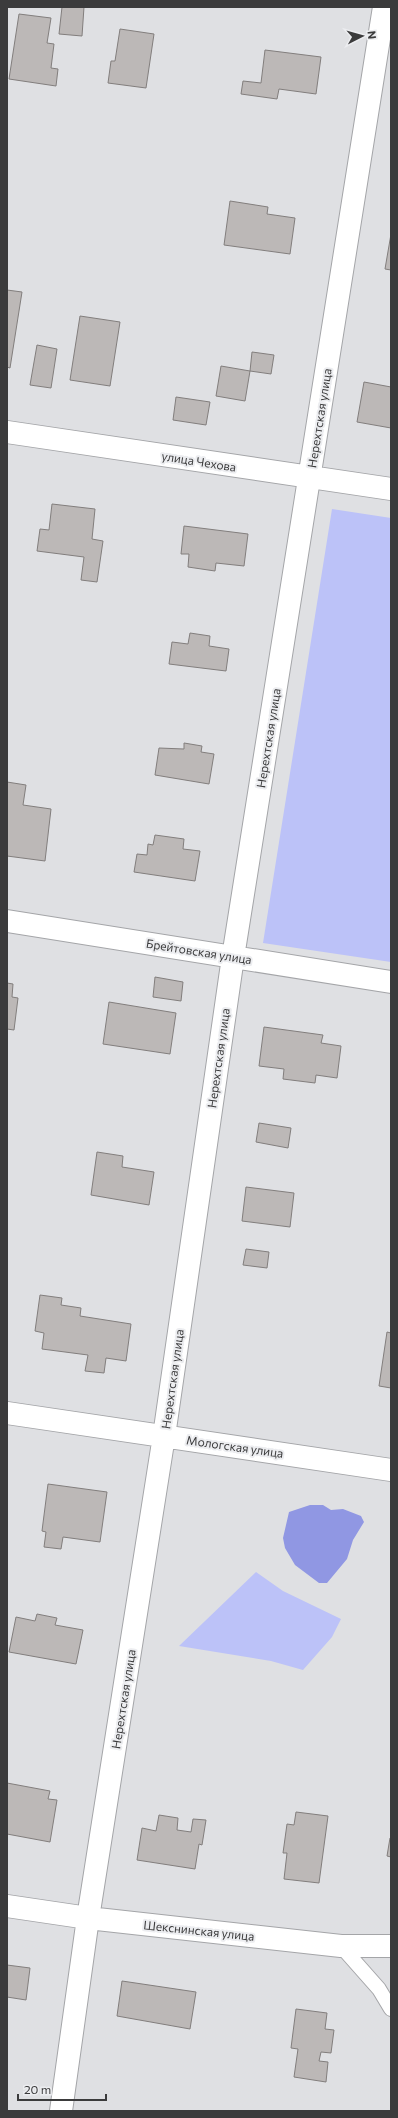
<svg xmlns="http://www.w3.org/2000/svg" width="398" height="2118" viewBox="0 0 398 2118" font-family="Commissioner,sans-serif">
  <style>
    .green { fill: #bcc2f8 }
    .water { fill: #9097e3 }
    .building { fill: #bcb8b7; stroke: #827e7d }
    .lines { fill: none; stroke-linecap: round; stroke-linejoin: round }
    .lane-casing { stroke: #a4a5a8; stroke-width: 16 }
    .street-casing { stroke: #a4a5a8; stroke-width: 24 }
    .lane { stroke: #fff; stroke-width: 14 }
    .street { stroke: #fff; stroke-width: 22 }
    .labels { text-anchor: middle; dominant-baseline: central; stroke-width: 4; stroke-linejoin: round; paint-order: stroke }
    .street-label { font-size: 12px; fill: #3b3b3c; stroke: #ecedf0 }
  </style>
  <rect width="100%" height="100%" fill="#dfe0e3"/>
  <path class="green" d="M 332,509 L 391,518 L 391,962 L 263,943 Z
    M 256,1572 L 283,1591 L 341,1619 L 332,1637 L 303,1670 L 271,1661 L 179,1646 Z"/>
  <path class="water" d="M 310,1505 L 323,1505 L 331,1510 L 343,1509 L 361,1516 L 364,1522 L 353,1540 L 347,1559 L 327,1583 L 319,1583 L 295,1565 L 285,1548 L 283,1538 L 289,1512 Z"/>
  <path class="building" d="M 62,7 L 84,7 L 82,36 L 59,34 Z
    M 19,14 L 51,18 L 47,43 L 54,44 L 51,68 L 58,69 L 56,86 L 9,79 Z
    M 120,29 L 154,34 L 146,88 L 108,83 L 111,61 L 115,61 Z
    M 265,50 L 321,57 L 316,94 L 279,89 L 277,99 L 241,94 L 243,81 L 261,83 Z
    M 230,201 L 268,207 L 267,214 L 295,218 L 290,254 L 224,245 Z
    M 391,234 L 391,270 L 385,269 Z
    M 7,290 L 22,292 L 10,368 L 7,367 Z
    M 80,316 L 120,322 L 110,386 L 70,380 Z
    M 37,345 L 57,349 L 51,388 L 30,385 Z
    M 252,352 L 274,355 L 271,374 L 250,371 Z
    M 221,366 L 250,371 L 245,401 L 216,396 Z
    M 364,382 L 391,387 L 391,428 L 357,422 Z
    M 176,397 L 210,402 L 206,425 L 173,420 Z
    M 52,504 L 95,509 L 92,539 L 103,541 L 97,582 L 81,580 L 84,557 L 37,551 L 40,529 L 49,530 Z
    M 184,526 L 248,534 L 244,566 L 216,563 L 215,571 L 188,567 L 189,554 L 181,554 Z
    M 190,633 L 210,636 L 209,646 L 229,649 L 226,671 L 169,664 L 172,642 L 188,644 Z
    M 184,743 L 202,746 L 201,752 L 214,754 L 209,784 L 155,775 L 159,748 L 184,749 Z
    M 7,782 L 26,785 L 23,805 L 51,809 L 45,861 L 7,856 Z
    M 155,835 L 184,839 L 183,849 L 200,851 L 195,881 L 134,872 L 137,854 L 147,855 L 148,844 L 153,845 Z
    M 155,977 L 183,982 L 181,1001 L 153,997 Z
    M 7,983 L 13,984 L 12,997 L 18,998 L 14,1030 L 7,1029 Z
    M 109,1002 L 176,1013 L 170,1054 L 103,1044 Z
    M 264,1027 L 323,1035 L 321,1043 L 341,1046 L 337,1078 L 316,1075 L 315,1083 L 283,1079 L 284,1069 L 259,1066 Z
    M 259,1123 L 291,1128 L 288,1148 L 256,1142 Z
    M 97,1152 L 123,1156 L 122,1167 L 154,1172 L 149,1205 L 91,1195 Z
    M 246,1187 L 294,1193 L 290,1227 L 242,1221 Z
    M 246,1249 L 269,1252 L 267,1268 L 243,1265 Z
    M 40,1295 L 62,1298 L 61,1305 L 81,1308 L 80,1316 L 131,1324 L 126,1361 L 106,1358 L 104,1373 L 85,1371 L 88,1355 L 42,1349 L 44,1333 L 35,1331 Z
    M 387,1332 L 391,1333 L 391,1388 L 379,1386 Z
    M 48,1484 L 107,1492 L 100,1542 L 63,1537 L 61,1549 L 44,1547 L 46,1532 L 42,1531 Z
    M 37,1614 L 57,1618 L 55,1625 L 83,1630 L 76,1664 L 9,1652 L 16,1617 L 35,1621 Z
    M 7,1783 L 50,1791 L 48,1799 L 57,1800 L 50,1842 L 7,1834 Z
    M 296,1812 L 328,1816 L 319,1883 L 284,1879 L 287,1853 L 283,1853 L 287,1824 L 294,1825 Z
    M 159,1815 L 178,1818 L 177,1830 L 191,1832 L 193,1819 L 206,1820 L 202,1845 L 199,1844 L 195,1869 L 137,1860 L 142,1828 L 156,1831 Z
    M 390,1838 L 391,1838 L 391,1857 L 387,1856 Z
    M 7,1965 L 30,1968 L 26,2000 L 7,1997 Z
    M 122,1981 L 196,1992 L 190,2029 L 117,2016 Z
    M 296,2009 L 327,2013 L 325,2029 L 334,2030 L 331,2053 L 321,2052 L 319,2061 L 328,2062 L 326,2082 L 294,2077 L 298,2049 L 291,2048 Z"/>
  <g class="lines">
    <g class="lane-casing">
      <path id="lane" d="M 341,1946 L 379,1989 L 391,2009"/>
    </g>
    <g class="street-casing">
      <path id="street" d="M 7,432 L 391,489
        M 7,921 L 391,982
        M 7,1413 L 391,1470
        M 7,1906 L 88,1918 L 341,1946 L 391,1946
        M 61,2111 L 88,1918 L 164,1436 L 233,957 L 384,7"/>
    </g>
    <use href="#lane" class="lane"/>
    <use href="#street" class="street"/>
  </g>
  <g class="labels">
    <g class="street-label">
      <text transform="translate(319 418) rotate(-81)">Нерехтская улица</text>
      <text transform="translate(199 461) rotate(9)">улица Чехова</text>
      <text transform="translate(268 738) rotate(-81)">Нерехтская улица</text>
      <text transform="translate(199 951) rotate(9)">Брейтовская улица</text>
      <text transform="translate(218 1058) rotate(-82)">Нерехтская улица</text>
      <text transform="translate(172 1379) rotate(-82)">Нерехтская улица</text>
      <text transform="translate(235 1446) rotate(8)">Мологская улица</text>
      <text transform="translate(123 1699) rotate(-81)">Нерехтская улица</text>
      <text transform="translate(199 1930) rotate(6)">Шекснинская улица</text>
    </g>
  </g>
  <rect width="398" height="2118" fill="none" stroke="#3b3b3c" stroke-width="16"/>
  <g transform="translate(362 36) rotate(84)" stroke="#ecedf0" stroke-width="3" paint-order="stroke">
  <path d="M0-3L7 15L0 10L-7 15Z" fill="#3b3b3c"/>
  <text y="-6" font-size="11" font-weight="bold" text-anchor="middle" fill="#3b3b3c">N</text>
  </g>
  <path d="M18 2094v6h88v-6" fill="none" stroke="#3b3b3c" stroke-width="2"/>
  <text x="24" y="2094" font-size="12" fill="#3b3b3c" stroke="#ecedf0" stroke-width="3" paint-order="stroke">20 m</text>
</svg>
